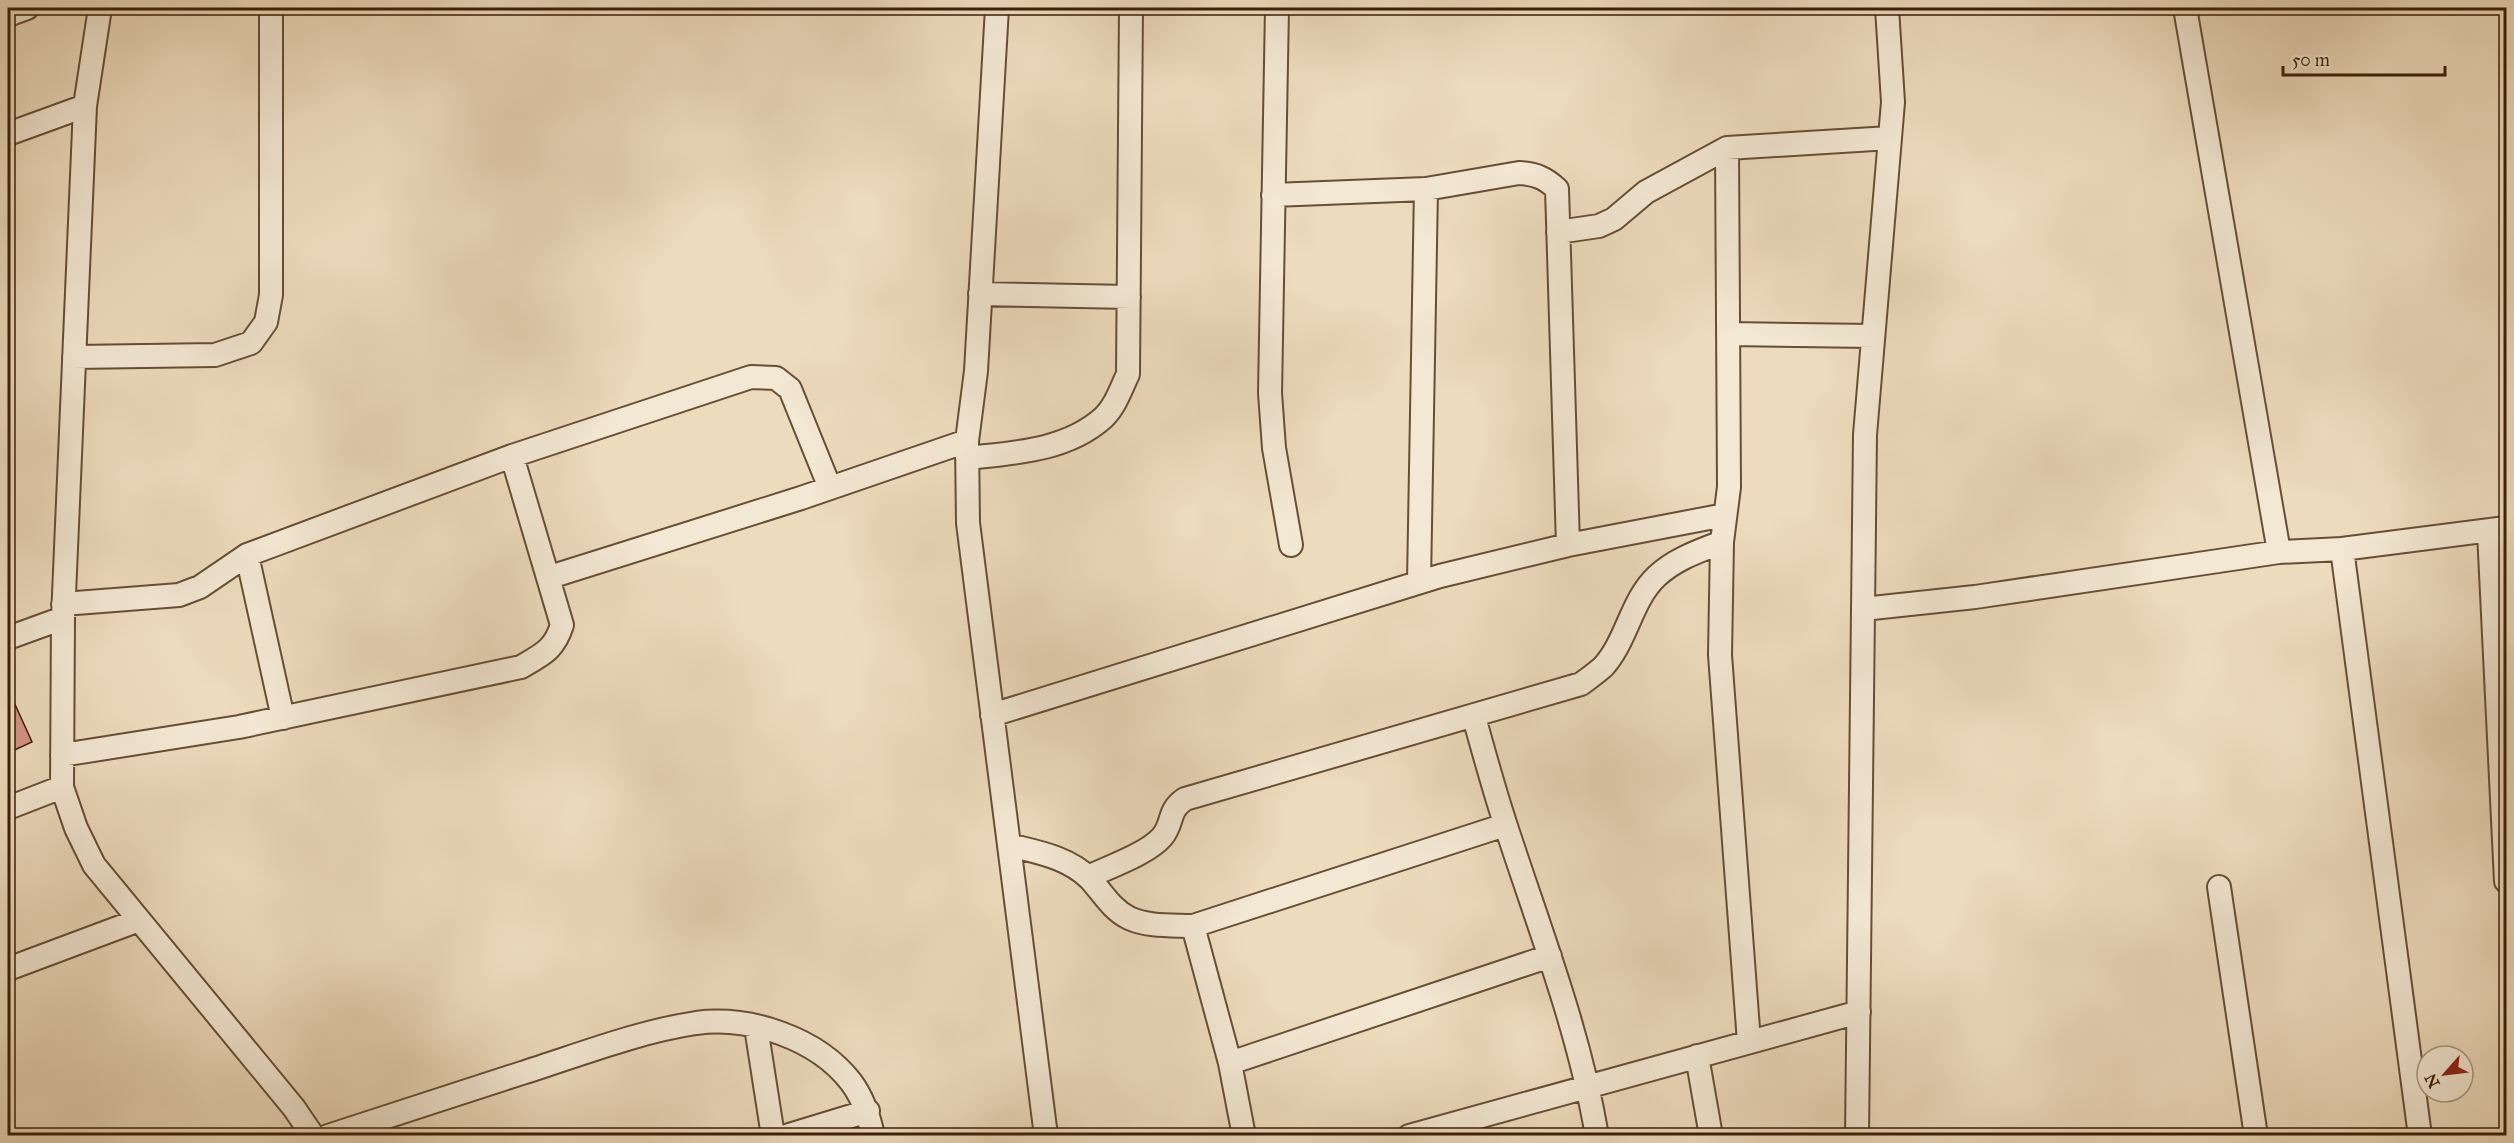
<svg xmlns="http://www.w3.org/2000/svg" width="2514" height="1143" viewBox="0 0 2514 1143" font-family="'IM FELL Great Primer',serif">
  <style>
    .building { fill: #d49585; stroke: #3a1f08; stroke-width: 1.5 }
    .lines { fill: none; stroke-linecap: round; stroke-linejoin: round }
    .minor-casing { stroke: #674e35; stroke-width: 26 }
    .minor { stroke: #f3e8d4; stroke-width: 22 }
  </style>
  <rect width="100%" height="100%" fill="#eddbbd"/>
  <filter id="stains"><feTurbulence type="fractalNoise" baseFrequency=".00333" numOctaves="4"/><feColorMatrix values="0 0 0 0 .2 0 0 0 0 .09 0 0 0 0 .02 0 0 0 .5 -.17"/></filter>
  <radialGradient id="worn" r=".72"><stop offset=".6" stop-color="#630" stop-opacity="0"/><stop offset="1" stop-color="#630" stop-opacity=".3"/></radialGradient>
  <path class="building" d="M 8,689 L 32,742 L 8,753 Z"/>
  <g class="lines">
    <g class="minor-casing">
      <path id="minor" d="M 100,8 L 85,106 L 63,618 L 62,787 L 76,828 L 94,865 L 294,1108 L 313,1136
        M 997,8 L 976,371 L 967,441 L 968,523 L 1046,1136
        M 1277,8 L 1270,393 L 1274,448 L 1291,545
        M 2185,8 L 2279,552
        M 8,15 L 27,8
        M 8,134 L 85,106
        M 1727,148 L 1729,487 L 1722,542 L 1720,655 L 1749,1042
        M 1273,195 L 1426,189 L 1519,173 C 1536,174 1545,178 1557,189 L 1568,545
        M 1558,232 L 1599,226 L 1614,219 L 1646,192 L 1727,148 L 1890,138
        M 980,294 L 1129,297
        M 1728,334 L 1873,336
        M 74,357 L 215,355 L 251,343 L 266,322 L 271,295 L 271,8
        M 967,458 C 1013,453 1066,451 1103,418 C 1115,407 1121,389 1128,374 L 1131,8
        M 2489,532 L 2506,881
        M 2342,549 L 2420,1136
        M 247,555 L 283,718
        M 550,577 L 801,498 L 967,441
        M 1419,582 L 1426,189
        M 63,604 L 179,595 L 200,587 L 247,555 L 512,456 L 751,377 L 776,378 L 790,389 L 830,488
        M 1863,609 L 1975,597 L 2279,552 L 2342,549 L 2506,528
        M 8,638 L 63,618
        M 992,715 L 1440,576 L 1568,545 L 1725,515
        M 1474,717 C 1484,753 1494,790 1506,826 C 1539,928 1579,1029 1597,1136
        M 62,755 L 239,727 L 521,667 C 543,654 554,650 562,625 L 512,456
        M 8,808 L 62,787
        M 1009,845 C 1037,852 1068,857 1090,879 C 1102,892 1112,910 1129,918 C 1148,927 1173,925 1193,926 L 1230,1063 L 1244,1136
        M 1088,877 C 1109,867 1147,854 1162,837 C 1174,823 1167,811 1185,799 L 1581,684 C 1588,679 1596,673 1603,667 C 1627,641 1631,600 1657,576 C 1675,559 1699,551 1722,542
        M 2219,887 L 2256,1136
        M 1193,926 L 1505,825
        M 8,969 L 139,920
        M 756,1027 L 773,1136
        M 1697,1056 L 1711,1136
        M 1230,1063 L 1550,956
        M 328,1136 C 392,1115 457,1094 522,1073 C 579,1055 637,1032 696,1023 C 750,1016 817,1038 851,1082 C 863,1098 869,1116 873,1136
        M 786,1136 L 868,1111
        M 1409,1136 L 1859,1012
        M 1857,1136 L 1865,435 L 1893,102 L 1887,8"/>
    </g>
    <use href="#minor" class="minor"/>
  </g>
  <rect width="2514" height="1143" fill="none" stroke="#eddbbd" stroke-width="30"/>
  <rect x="9" y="9" width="2496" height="1125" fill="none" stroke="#3a1f08" stroke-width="3"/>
  <rect x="15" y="15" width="2484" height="1113" fill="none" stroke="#3a1f08" stroke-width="1.5"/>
  <g transform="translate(2445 1074) rotate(242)"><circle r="28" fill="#f3e8d4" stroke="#a99882" stroke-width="1.5"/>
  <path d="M0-4.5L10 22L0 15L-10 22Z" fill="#8f2418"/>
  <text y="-9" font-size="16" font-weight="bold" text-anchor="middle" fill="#3a1f08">N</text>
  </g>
  <path d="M2283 66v9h162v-9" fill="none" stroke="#3a1f08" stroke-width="3"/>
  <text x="2292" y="66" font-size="18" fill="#3a1f08" stroke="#f3e8d4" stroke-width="4.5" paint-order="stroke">50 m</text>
  <rect width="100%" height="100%" filter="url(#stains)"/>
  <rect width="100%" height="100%" fill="url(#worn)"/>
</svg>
